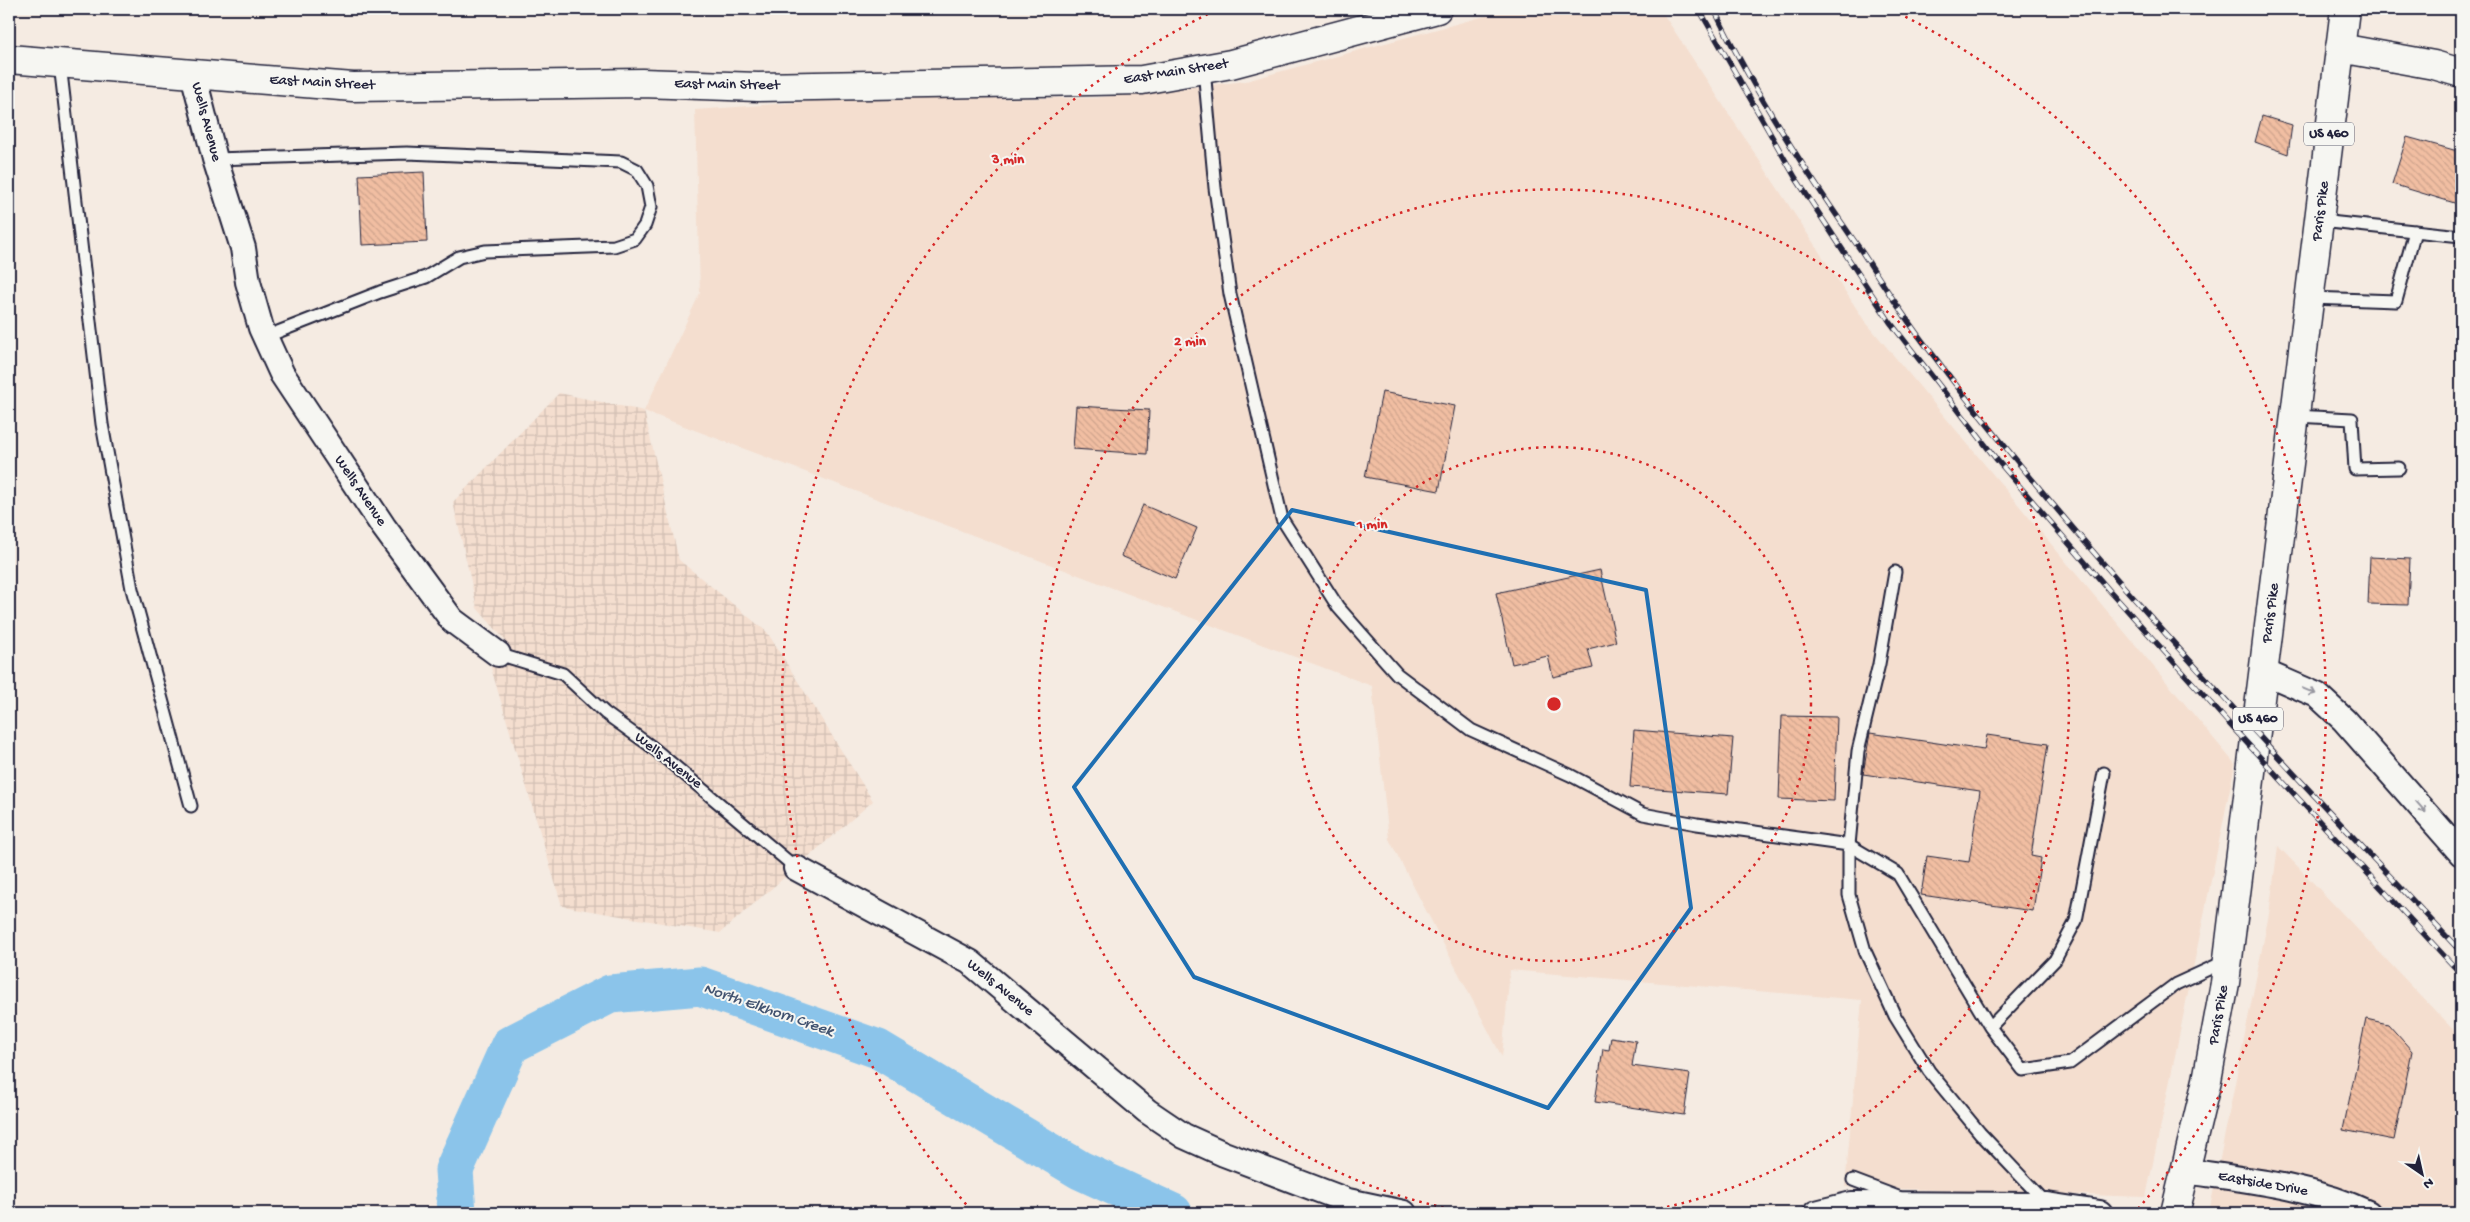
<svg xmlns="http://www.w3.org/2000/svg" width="2470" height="1222" viewBox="0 0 2470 1222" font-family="'Gochi Hand',sans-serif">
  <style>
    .built { fill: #f4decf }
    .industrial { fill: url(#industrial-grid) }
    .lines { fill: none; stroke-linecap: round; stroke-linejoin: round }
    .river { stroke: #8bc4ea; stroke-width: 39 }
    .building { fill: url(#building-back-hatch); stroke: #22223b }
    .service-casing { stroke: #22223b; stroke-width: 15 }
    .minor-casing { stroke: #22223b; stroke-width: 28 }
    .tertiary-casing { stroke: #22223b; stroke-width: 31 }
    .primary-casing { stroke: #22223b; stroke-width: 31 }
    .service { stroke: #f6f6f2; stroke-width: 11 }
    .minor { stroke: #f6f6f2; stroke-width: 24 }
    .tertiary { stroke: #f6f6f2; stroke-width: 28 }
    .primary { stroke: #f6f6f2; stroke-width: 28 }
    .rail-casing { stroke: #22223b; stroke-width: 5.5 }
    .rail { stroke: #f6f6f2; stroke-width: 4; stroke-dasharray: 11; stroke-linecap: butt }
    .oneway { stroke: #9797a0 }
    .marked { fill: none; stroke: #1f6fb2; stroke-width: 4; stroke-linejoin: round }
    .ring { fill: none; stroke: #d62828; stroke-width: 2.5; stroke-dasharray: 2.5 5 }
    .labels { text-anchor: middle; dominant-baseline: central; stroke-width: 4; stroke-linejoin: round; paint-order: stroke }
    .shield { fill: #f6f6f2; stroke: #626272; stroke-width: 1 }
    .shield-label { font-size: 14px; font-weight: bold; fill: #22223b }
    .street-label { font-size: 15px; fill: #22223b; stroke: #f6f6f2 }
    .water-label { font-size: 16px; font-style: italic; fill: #425370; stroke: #f6f6f2 }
    .centre { fill: #d62828; stroke: #f6f6f2; stroke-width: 2.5 }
    .ring-label { font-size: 15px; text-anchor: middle; font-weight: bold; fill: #d62828; stroke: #f6f6f2; stroke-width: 4; stroke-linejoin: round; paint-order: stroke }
  </style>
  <defs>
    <pattern id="industrial-grid" width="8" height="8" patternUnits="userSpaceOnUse" patternTransform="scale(1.25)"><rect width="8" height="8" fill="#f4decf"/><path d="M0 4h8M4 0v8" fill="none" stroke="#d1beb3"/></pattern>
    <pattern id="building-back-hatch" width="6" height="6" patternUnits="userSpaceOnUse" patternTransform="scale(1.25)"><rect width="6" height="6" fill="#f1bea2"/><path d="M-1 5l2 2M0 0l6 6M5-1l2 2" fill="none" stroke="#cea38c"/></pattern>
  </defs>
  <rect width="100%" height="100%" fill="#f5ebe2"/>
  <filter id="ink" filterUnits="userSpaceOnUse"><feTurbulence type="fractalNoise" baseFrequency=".02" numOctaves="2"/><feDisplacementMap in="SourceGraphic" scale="10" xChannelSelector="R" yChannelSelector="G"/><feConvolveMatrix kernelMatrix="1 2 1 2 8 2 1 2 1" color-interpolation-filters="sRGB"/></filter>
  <g filter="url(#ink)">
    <path class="built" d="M 1511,9 L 1660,9 L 1864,320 L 2235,764 L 2146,1197 L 1845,1187 L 1862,1000 L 1510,970 L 1502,1057 L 1389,839 L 1372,686 L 644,411 L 700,293 L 695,110 L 844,99 L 1095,98 L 1246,81 Z
      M 2278,846 L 2461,1038 L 2461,1213 L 2209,1213 L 2269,914 Z"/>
    <path class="industrial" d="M 559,393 L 644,411 L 679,560 L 767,632 L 873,801 L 720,933 L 562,906 L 491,668 L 505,640 L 477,608 L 453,502 Z"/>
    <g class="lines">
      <path class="river" d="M 457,1213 L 454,1170 L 510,1045 L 610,994 L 700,986 L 878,1049 L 1080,1170 L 1173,1213"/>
    </g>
    <path class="building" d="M 2262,116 L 2292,125 L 2288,154 L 2255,142 Z
      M 2407,137 L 2461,152 L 2461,205 L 2392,184 Z
      M 424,172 L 427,242 L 362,245 L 359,175 Z
      M 1382,392 L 1455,406 L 1439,491 L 1365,477 Z
      M 1076,406 L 1149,410 L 1147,454 L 1073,449 Z
      M 1143,505 L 1197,528 L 1175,579 L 1121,556 Z
      M 2370,557 L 2410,559 L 2408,605 L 2368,604 Z
      M 1600,570 L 1616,642 L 1588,649 L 1593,668 L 1553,677 L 1548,656 L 1512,664 L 1496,593 Z
      M 1782,716 L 1837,717 L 1834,801 L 1779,799 Z
      M 1634,730 L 1733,738 L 1728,794 L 1630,787 Z
      M 1870,733 L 1984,750 L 1987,735 L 2048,744 L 2031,856 L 2041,858 L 2033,911 L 1921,895 L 1927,856 L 1969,862 L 1980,791 L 1863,774 Z
      M 2366,1019 L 2388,1024 L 2412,1051 L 2394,1140 L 2343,1130 Z
      M 1611,1037 L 1636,1041 L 1632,1066 L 1690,1074 L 1684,1115 L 1595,1102 L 1603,1049 L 1609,1050 Z"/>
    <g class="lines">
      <g class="service-casing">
        <path id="service" d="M 60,64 L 102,424 L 132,589 L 191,806
          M 1204,69 L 1215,188 L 1230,294 L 1282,519 L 1338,607 L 1397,674 L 1471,730 L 1570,775 L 1643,814 L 1697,824 L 1849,845 L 1849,895 L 1865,951 L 1895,1016 L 1929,1071 L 1980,1133 L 2047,1204
          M 215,159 L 407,153 L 621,162 L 637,170 L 647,186 L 651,207 L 645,225 L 635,239 L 614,246 L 485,251 L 459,257 L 426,277 L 380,292 L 265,337
          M 2320,221 L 2461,236
          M 2310,298 L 2396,301 L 2415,231
          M 2295,416 L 2352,419 L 2355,469 L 2399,468
          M 1895,572 L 1879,664 L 1858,751 L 1849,845 L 1898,874 L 1990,1027 L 2023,1070 L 2070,1063 L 2176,984 L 2226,961
          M 498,654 L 563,674 L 605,713 L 652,747 L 796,868
          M 1990,1027 L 2055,960 L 2076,921 L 2104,773
          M 1853,1180 L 1898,1197"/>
      </g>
      <g class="minor-casing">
        <path id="minor" d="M 193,74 L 215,159 L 243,248 L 248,282 L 261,328 L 282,374 L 383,526 L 452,620 L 498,654
          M 2264,672 L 2317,695 L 2344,720 L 2461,853
          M 796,868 L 970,962 L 1147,1111 L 1184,1136 L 1224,1154 L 1348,1201 L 1404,1213
          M 2185,1171 C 2247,1180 2311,1186 2368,1213
          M 1816,1213 L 1852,1204 L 2047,1205 L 2100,1213"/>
      </g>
      <g class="tertiary-casing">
        <path id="tertiary" d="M 2340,48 L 2434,65 L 2461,73
          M 9,59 L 353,87 L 642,83 L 758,87 L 1142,80 L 1231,64 L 1437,9"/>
      </g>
      <g class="primary-casing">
        <path id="primary" d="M 2175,1213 L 2207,1080 L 2225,983 L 2345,9"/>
      </g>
      <use href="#service" class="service"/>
      <use href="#minor" class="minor"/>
      <use href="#tertiary" class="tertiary"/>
      <use href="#primary" class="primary"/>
      <g class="rail-casing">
        <path id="rail" d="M 1699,9 L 1795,177 L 1890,322 L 1997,460 L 2109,590 L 2233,728 L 2461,974
          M 1714,9 C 1755,94 1808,175 1862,252 C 1883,284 1904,317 1927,347 C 2089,562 2277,755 2461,952"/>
      </g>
      <use href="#rail" class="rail"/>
    </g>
    <defs><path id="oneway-shaft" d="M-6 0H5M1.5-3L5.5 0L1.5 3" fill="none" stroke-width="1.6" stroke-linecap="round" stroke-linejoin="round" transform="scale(1.25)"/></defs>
    <g class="oneway">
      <use href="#oneway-shaft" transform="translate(2309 691) rotate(23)"/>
      <use href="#oneway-shaft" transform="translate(2421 807) rotate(49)"/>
    </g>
  </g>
  <path class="marked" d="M 1292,510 L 1646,590 L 1691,908 L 1548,1108 L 1194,977 L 1074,787 Z"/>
  <g class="ring">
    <circle cx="1554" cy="704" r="257"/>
    <path d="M1473 1213A515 515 0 1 1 1635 1213"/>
    <path d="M971 1210A772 772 0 0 1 1216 10M1892 10A772 772 0 0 1 2137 1210"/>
  </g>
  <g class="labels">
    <g class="shield">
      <rect x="2304" y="122.5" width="50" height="23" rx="4"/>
      <rect x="2233" y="707.5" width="50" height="23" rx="4"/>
    </g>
    <g class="shield-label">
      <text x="2329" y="134">US 460</text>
      <text x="2258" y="719">US 460</text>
    </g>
    <g class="street-label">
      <text transform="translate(1176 72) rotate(-9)">East Main Street</text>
      <text transform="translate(322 83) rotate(3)">East Main Street</text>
      <text transform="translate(727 85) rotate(1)">East Main Street</text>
      <text transform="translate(206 122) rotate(75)">Wells Avenue</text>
      <text transform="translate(2321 211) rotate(-83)">Paris Pike</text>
      <text transform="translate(360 491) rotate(56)">Wells Avenue</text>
      <text transform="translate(2271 613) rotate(-83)">Paris Pike</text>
      <text transform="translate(668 761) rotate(38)">Wells Avenue</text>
      <text transform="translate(1000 988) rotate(39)">Wells Avenue</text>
      <text transform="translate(2219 1015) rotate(-80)">Paris Pike</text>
      <text transform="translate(2263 1184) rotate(10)">Eastside Drive</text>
    </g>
    <g class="water-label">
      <text transform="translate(768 1011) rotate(19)">North Elkhorn Creek</text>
    </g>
  </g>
  <circle cx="1554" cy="704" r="8" class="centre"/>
  <g class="ring-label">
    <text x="1008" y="163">3 min</text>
    <text x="1190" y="345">2 min</text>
    <text x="1372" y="528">1 min</text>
  </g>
  <rect width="2470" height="1222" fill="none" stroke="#f6f6f2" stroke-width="30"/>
  <rect x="15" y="15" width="2440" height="1192" fill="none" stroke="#22223b" stroke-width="2" filter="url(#ink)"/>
  <g transform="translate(2422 1174) rotate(146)" stroke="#f6f6f2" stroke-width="4" paint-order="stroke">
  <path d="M0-4L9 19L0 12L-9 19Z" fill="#22223b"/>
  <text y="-8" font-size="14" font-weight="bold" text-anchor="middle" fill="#22223b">N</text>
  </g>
</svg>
